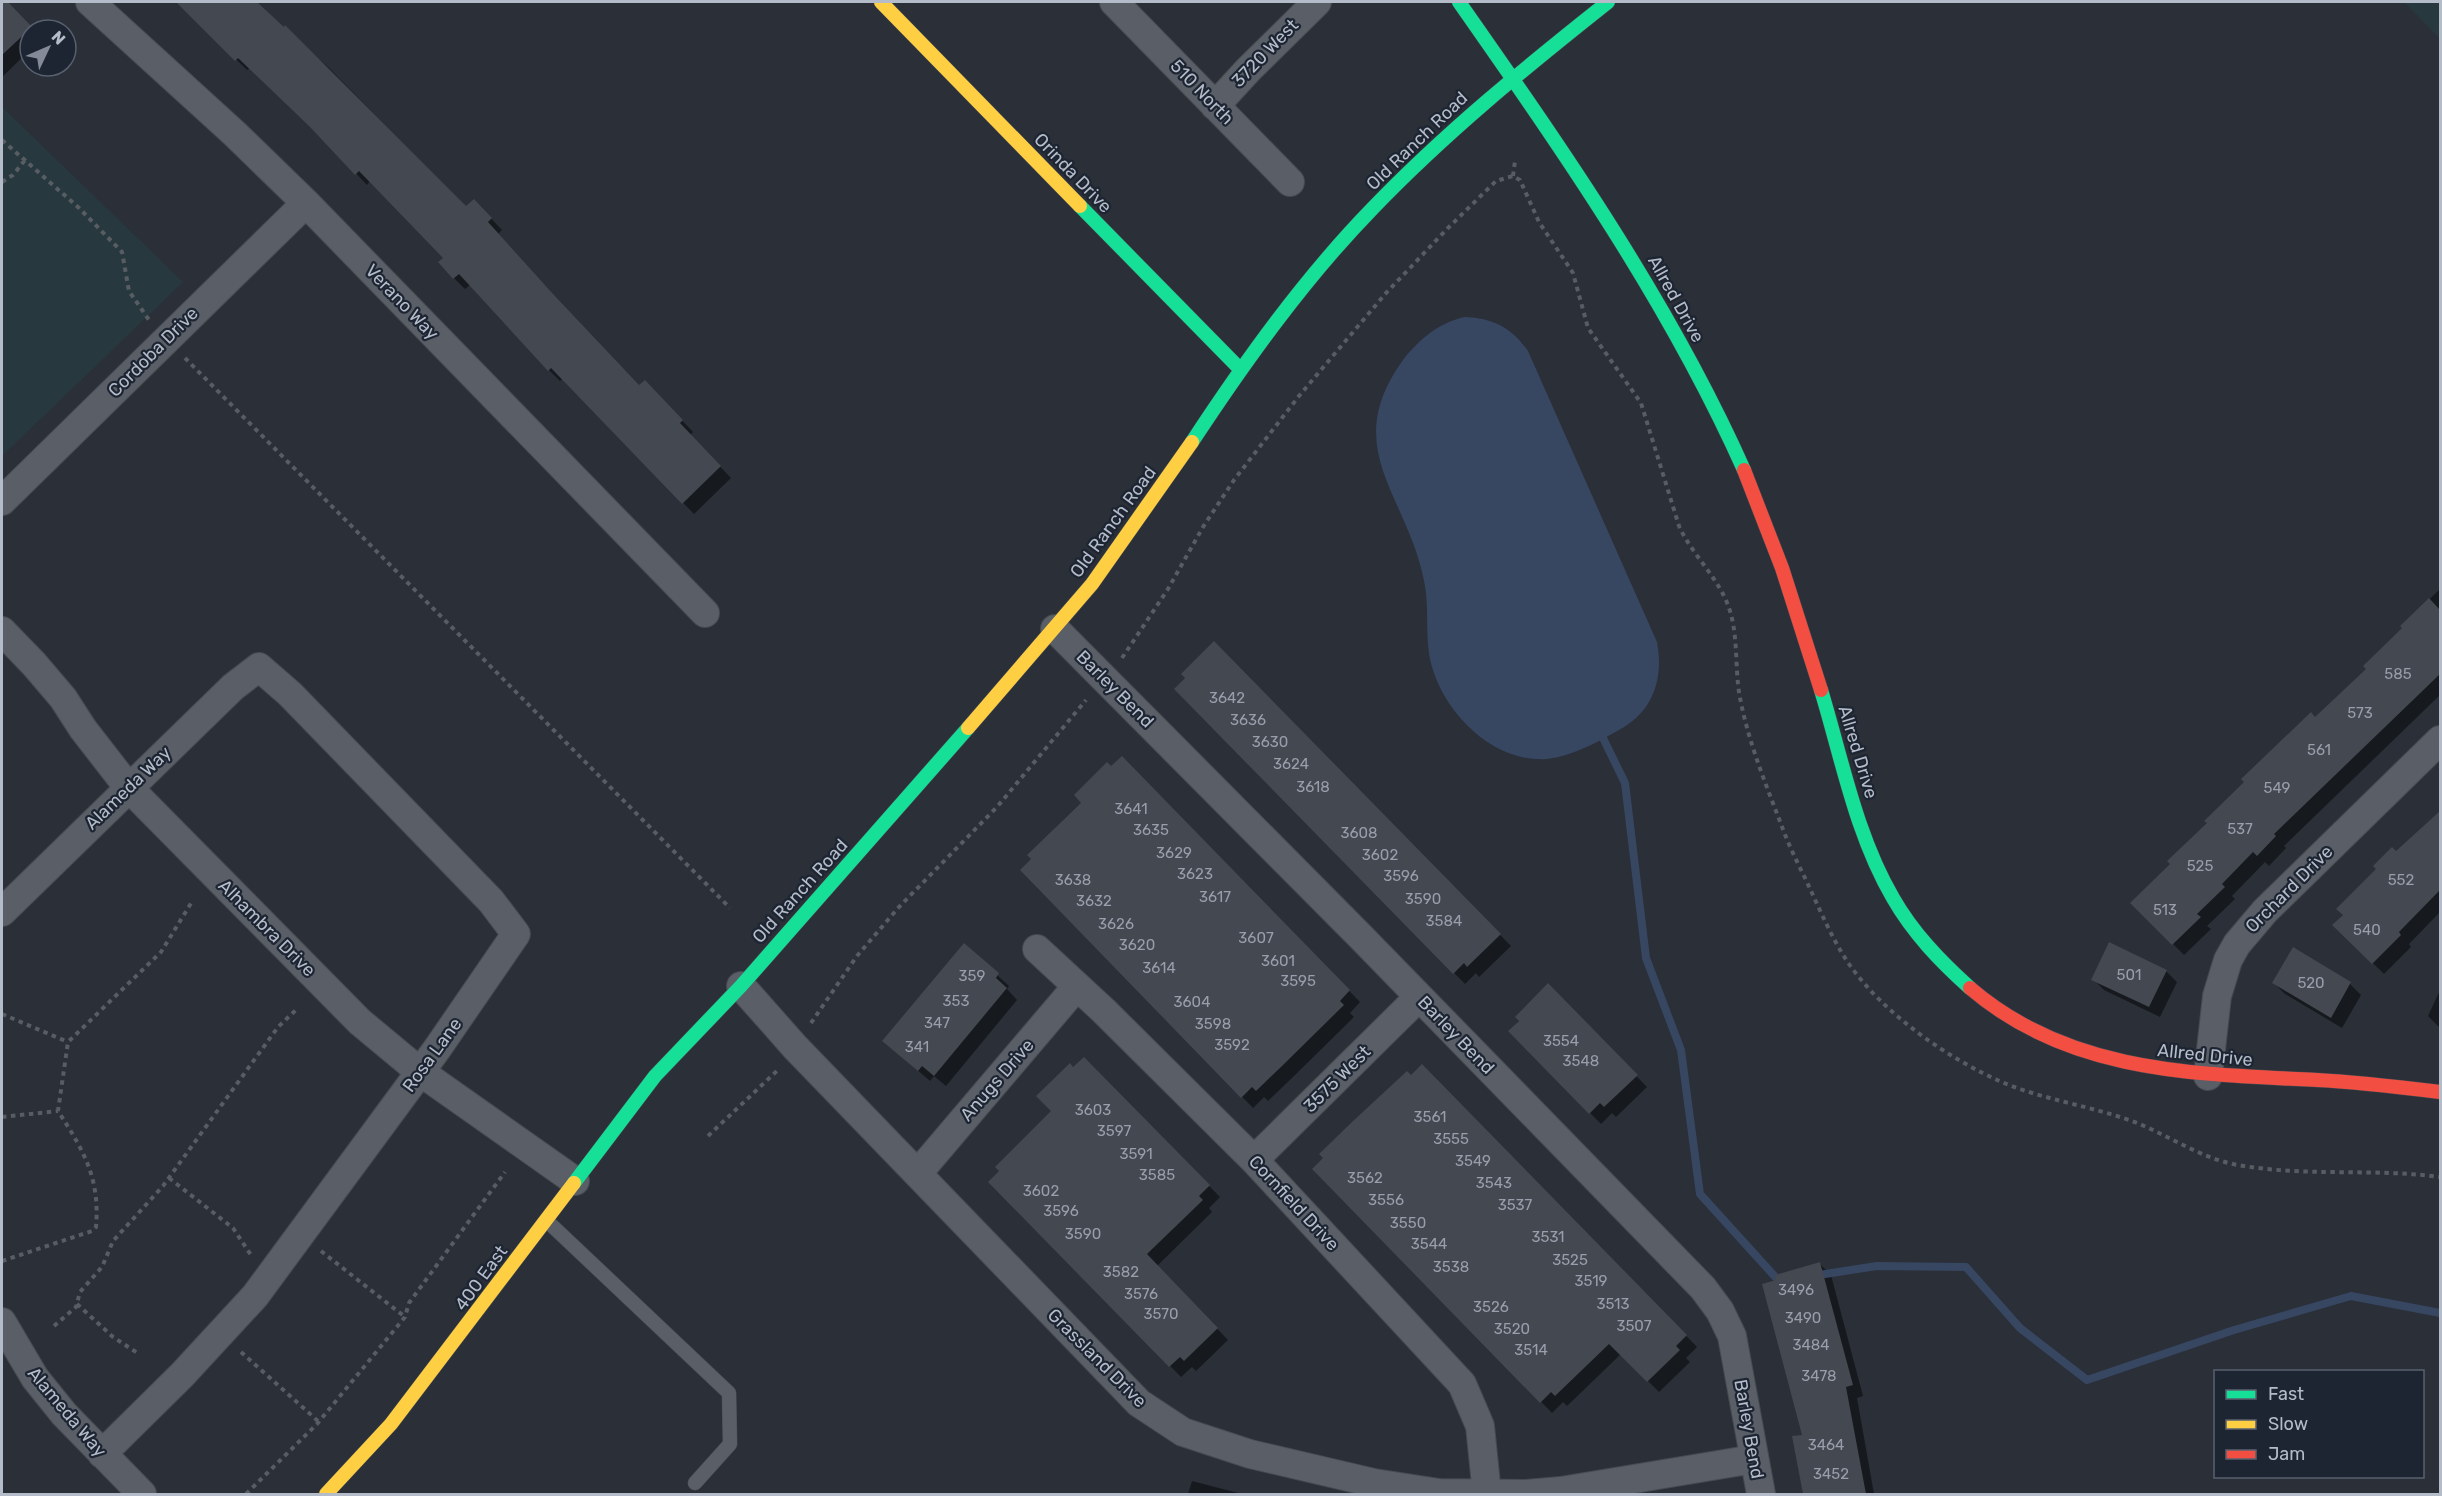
<svg xmlns="http://www.w3.org/2000/svg" width="2442" height="1496" viewBox="0 0 2442 1496" font-family="Rubik,sans-serif">
  <style>
    .green { fill: #27393e }
    .water { fill: #374661 }
    .shadow { fill: #0007 }
    .lines { fill: none; stroke-linecap: round; stroke-linejoin: round }
    .stream { stroke: #374661; stroke-width: 8 }
    .building { fill: #444850 }
    .lane-casing { stroke: #464a51; stroke-width: 15 }
    .street-casing { stroke: #464a51; stroke-width: 30 }
    .fast-casing { stroke: #464a51; stroke-width: 15 }
    .slow-casing { stroke: #464a51; stroke-width: 15 }
    .jam-casing { stroke: #464a51; stroke-width: 15 }
    .path { stroke: #575d63; stroke-width: 4; stroke-dasharray: 4.5 4.5; stroke-linecap: butt }
    .lane { stroke: #5a5e66; stroke-width: 14 }
    .street { stroke: #5a5e66; stroke-width: 28 }
    .fast { stroke: #16e098; stroke-width: 14 }
    .slow { stroke: #ffcf43; stroke-width: 14 }
    .jam { stroke: #f24e42; stroke-width: 14 }
    .labels { text-anchor: middle; dominant-baseline: central; stroke-width: 4.5; stroke-linejoin: round; paint-order: stroke }
    .number-label { font-size: 15px; fill: #989eab }
    .street-label { font-size: 18px; fill: #b4bbc9; stroke: #1d2533 }
  </style>
  <rect width="100%" height="100%" fill="#2a2f38"/>
  <path class="green" d="M 2404,2 L 2440,2 L 2440,39 Z
    M 2,107 L 183,282 L 2,456 Z"/>
  <path class="water" d="M 1465,317 C 1493,318 1512,328 1528,351 L 1657,642 C 1664,679 1653,712 1619,730 C 1598,742 1572,756 1547,759 C 1494,763 1446,715 1432,667 C 1424,639 1430,609 1424,581 C 1407,494 1339,449 1403,360 C 1419,339 1440,322 1465,317 Z"/>
  <path class="shadow" d="M 2,2 L 7,2 L 34,30 L 30,30 L 30,50 L 2,77 Z
    M 178,2 L 256,2 L 330,69 L 466,208 L 485,212 L 502,230 L 498,234 L 564,307 L 640,387 L 656,393 L 693,432 L 690,435 L 731,478 L 694,514 L 563,378 L 560,381 L 549,370 L 471,284 L 465,289 L 454,278 L 440,263 L 445,258 L 370,181 L 367,185 L 316,131 L 250,68 L 247,70 Z
    M 2440,589 L 2440,695 L 2284,846 L 2286,848 L 2269,866 L 2265,862 L 2232,896 L 2235,899 L 2207,926 L 2211,929 L 2184,955 L 2132,903 L 2315,719 L 2368,669 L 2404,628 L 2402,626 Z
    M 1214,643 L 1511,946 L 1479,977 L 1476,973 L 1465,984 L 1176,689 Z
    M 1122,758 L 1360,1002 L 1350,1013 L 1354,1017 L 1293,1077 L 1268,1101 L 1264,1097 L 1253,1108 L 1022,870 Z
    M 2440,813 L 2440,912 L 2409,944 L 2411,947 L 2384,974 L 2334,925 L 2396,853 Z
    M 964,945 L 1009,986 L 1007,989 L 1017,1000 L 946,1086 L 934,1076 L 930,1081 L 884,1041 Z
    M 2293,949 L 2350,984 L 2361,995 L 2342,1028 L 2285,994 L 2274,983 Z
    M 2166,971 L 2177,982 L 2160,1017 L 2104,990 L 2093,979 Z
    M 1548,986 L 1647,1087 L 1616,1117 L 1612,1113 L 1601,1124 L 1510,1031 Z
    M 2440,990 L 2440,1028 L 2428,1016 Z
    M 1084,1059 L 1220,1197 L 1209,1208 L 1212,1212 L 1157,1266 L 1228,1340 L 1196,1371 L 1192,1367 L 1181,1377 L 990,1182 L 1053,1111 L 1074,1069 Z
    M 1422,1066 L 1697,1347 L 1686,1358 L 1690,1362 L 1659,1392 L 1621,1354 L 1567,1406 L 1563,1402 L 1552,1413 L 1314,1169 Z
    M 1820,1264 L 1831,1275 L 1863,1396 L 1857,1398 L 1874,1494 L 1804,1494 L 1794,1438 L 1803,1436 Z
    M 1192,1481 L 1242,1494 L 1188,1494 Z"/>
  <g class="lines">
    <path class="stream" d="M 1603,738 L 1625,783 L 1646,958 L 1681,1050 L 1700,1194 L 1779,1281 L 1784,1280
      M 1812,1276 L 1877,1266 L 1966,1267 L 2020,1328 L 2087,1380 L 2234,1330 L 2351,1296 L 2440,1313"/>
  </g>
  <path class="building" d="M 2,2 L 8,2 L 32,27 L 2,55 Z
    M 176,2 L 257,2 L 284,27 L 285,25 L 466,206 L 474,199 L 492,218 L 488,222 L 553,294 L 639,385 L 645,380 L 683,420 L 680,423 L 721,466 L 682,504 L 551,368 L 548,371 L 459,274 L 453,279 L 438,262 L 443,258 L 359,171 L 355,175 L 310,127 L 238,58 L 235,61 Z
    M 2429,598 L 2440,610 L 2440,674 L 2274,834 L 2276,836 L 2257,856 L 2253,852 L 2222,884 L 2225,887 L 2197,914 L 2201,917 L 2172,945 L 2130,903 L 2170,864 L 2167,861 L 2207,823 L 2204,821 L 2244,782 L 2241,779 L 2311,712 L 2315,717 L 2366,669 L 2363,666 L 2402,628 L 2400,626 Z
    M 1214,641 L 1501,934 L 1467,967 L 1464,963 L 1453,974 L 1174,689 L 1185,678 L 1181,674 Z
    M 1122,756 L 1350,990 L 1340,1001 L 1344,1005 L 1282,1066 L 1256,1091 L 1252,1087 L 1241,1098 L 1020,870 L 1031,859 L 1027,855 L 1081,803 L 1074,795 L 1107,762 L 1111,766 Z
    M 2440,811 L 2440,890 L 2399,932 L 2401,935 L 2372,964 L 2332,925 L 2343,915 L 2336,909 L 2376,869 L 2373,866 L 2392,847 L 2396,851 Z
    M 2109,942 L 2167,970 L 2149,1007 L 2091,980 Z
    M 964,943 L 999,973 L 996,978 L 1007,988 L 934,1076 L 922,1066 L 918,1071 L 882,1041 Z
    M 2293,947 L 2351,982 L 2331,1018 L 2272,983 Z
    M 1548,983 L 1638,1075 L 1604,1107 L 1600,1103 L 1589,1114 L 1508,1031 L 1519,1021 L 1515,1017 Z
    M 1084,1057 L 1210,1185 L 1199,1196 L 1203,1200 L 1147,1254 L 1218,1328 L 1184,1361 L 1180,1357 L 1169,1367 L 988,1182 L 999,1171 L 995,1167 L 1051,1111 L 1036,1096 L 1070,1063 L 1073,1067 Z
    M 1422,1064 L 1687,1335 L 1676,1346 L 1680,1350 L 1647,1382 L 1609,1344 L 1555,1396 L 1551,1392 L 1540,1403 L 1312,1169 L 1323,1158 L 1319,1154 L 1352,1122 L 1407,1071 L 1411,1075 Z
    M 1820,1262 L 1853,1385 L 1846,1387 L 1866,1494 L 1803,1494 L 1792,1436 L 1802,1435 L 1762,1284 L 1776,1280 L 1775,1275 Z"/>
  <g class="lines">
    <g class="lane-casing">
      <path id="lane" d="M 546,1220 L 729,1393 L 730,1444 L 695,1483"/>
    </g>
    <g class="street-casing">
      <path id="street" d="M 90,2 L 235,134 L 306,203 L 705,613
        M 1114,2 L 1290,182
        M 1215,106 L 1248,70 L 1317,2
        M 2,501 L 306,203
        M 1055,629 L 1361,937 L 1703,1288 L 1720,1311 L 1732,1336 L 1761,1494
        M 2,631 L 34,664 L 63,698 L 83,729 L 128,787 L 360,1022 L 419,1071 L 575,1181
        M 2,912 L 233,687 L 259,667 L 290,694 L 491,901 L 516,934 L 437,1049 L 255,1296 L 182,1375 L 102,1454
        M 1037,949 L 1104,1011 L 1254,1160 L 1462,1384 L 1480,1426 L 1487,1494
        M 741,986 L 795,1047 L 1139,1403 L 1183,1432 L 1250,1454 L 1374,1483 L 1439,1493 L 1526,1494 L 1561,1491 L 1754,1459
        M 2208,1076 L 2217,996 L 2228,960 L 2237,944 L 2265,911 L 2440,740
        M 1254,1160 L 1419,997
        M 918,1173 L 1077,986
        M 2,1322 L 35,1378 L 64,1414 L 142,1494"/>
    </g>
    <g class="fast-casing">
      <path id="fast" d="M 1459,2 C 1564,152 1669,302 1744,470
        M 1080,206 L 1240,369
        M 1192,442 C 1246,360 1304,279 1372,209 C 1445,133 1526,67 1608,2
        M 1821,690 C 1842,759 1856,835 1893,898 C 1913,933 1940,961 1970,988
        M 574,1183 L 655,1076 L 741,986 L 968,728"/>
    </g>
    <g class="slow-casing">
      <path id="slow" d="M 881,2 L 1080,206
        M 968,728 L 1092,584 L 1192,442
        M 326,1494 L 391,1424 L 574,1183"/>
    </g>
    <g class="jam-casing">
      <path id="jam" d="M 1744,470 L 1782,568 L 1821,690
        M 1970,988 C 2069,1073 2194,1074 2317,1080 C 2358,1082 2399,1087 2440,1092"/>
    </g>
    <path class="path" d="M 2,140 L 79,208 L 122,252 L 129,291 L 149,320
      M 1513,176 L 1515,161
      M 2,182 L 13,175 L 25,160
      M 185,358 L 730,908
      M 1122,658 L 1168,589 L 1203,527 L 1234,480 L 1299,396 L 1386,293 L 1449,227 L 1496,181 L 1513,176 L 1520,180 L 1539,222 L 1573,273 L 1588,328 L 1641,403 L 1679,526 C 1692,555 1719,578 1729,608 C 1738,634 1735,665 1739,692 C 1747,740 1767,787 1784,832 C 1792,853 1803,873 1812,893 C 1823,917 1834,942 1849,964 C 1884,1014 1948,1059 2004,1083 C 2043,1099 2084,1105 2123,1118 C 2162,1130 2197,1158 2238,1165 C 2304,1177 2373,1168 2440,1177
      M 2,1014 L 68,1042
      M 811,1023 L 857,956 L 899,907 L 997,807 L 1086,700
      M 2,1117 L 58,1111
      M 708,1136 L 780,1068
      M 169,1178 L 233,1228 L 251,1255
      M 321,1251 L 405,1317
      M 2,1261 L 92,1231 L 96,1227 C 100,1178 84,1151 58,1111 L 68,1042 L 161,952 L 193,900
      M 77,1304 L 113,1337 L 139,1354
      M 54,1326 L 76,1307 L 80,1292 L 102,1267 L 113,1241 L 163,1186 L 278,1027 L 298,1008
      M 241,1352 L 319,1422
      M 246,1494 L 317,1424 L 405,1317 L 409,1303 L 505,1172"/>
    <use href="#lane" class="lane"/>
    <use href="#street" class="street"/>
    <use href="#fast" class="fast"/>
    <use href="#slow" class="slow"/>
    <use href="#jam" class="jam"/>
  </g>
  <g class="labels">
    <g class="number-label">
      <text x="2398" y="674">585</text>
      <text x="1227" y="698">3642</text>
      <text x="2360" y="713">573</text>
      <text x="1248" y="720">3636</text>
      <text x="1270" y="742">3630</text>
      <text x="2319" y="750">561</text>
      <text x="1291" y="764">3624</text>
      <text x="1313" y="787">3618</text>
      <text x="2277" y="788">549</text>
      <text x="1131" y="809">3641</text>
      <text x="2240" y="829">537</text>
      <text x="1151" y="830">3635</text>
      <text x="1359" y="833">3608</text>
      <text x="1174" y="853">3629</text>
      <text x="1380" y="855">3602</text>
      <text x="2200" y="866">525</text>
      <text x="1195" y="874">3623</text>
      <text x="1401" y="876">3596</text>
      <text x="1073" y="880">3638</text>
      <text x="2401" y="880">552</text>
      <text x="1215" y="897">3617</text>
      <text x="1423" y="899">3590</text>
      <text x="1094" y="901">3632</text>
      <text x="2165" y="910">513</text>
      <text x="1444" y="921">3584</text>
      <text x="1116" y="924">3626</text>
      <text x="2367" y="930">540</text>
      <text x="1256" y="938">3607</text>
      <text x="1137" y="945">3620</text>
      <text x="1278" y="961">3601</text>
      <text x="1159" y="968">3614</text>
      <text x="2129" y="975">501</text>
      <text x="972" y="976">359</text>
      <text x="1298" y="981">3595</text>
      <text x="2311" y="983">520</text>
      <text x="956" y="1001">353</text>
      <text x="1192" y="1002">3604</text>
      <text x="937" y="1023">347</text>
      <text x="1213" y="1024">3598</text>
      <text x="1561" y="1041">3554</text>
      <text x="1232" y="1045">3592</text>
      <text x="917" y="1047">341</text>
      <text x="1581" y="1061">3548</text>
      <text x="1093" y="1110">3603</text>
      <text x="1430" y="1117">3561</text>
      <text x="1114" y="1131">3597</text>
      <text x="1451" y="1139">3555</text>
      <text x="1136" y="1154">3591</text>
      <text x="1473" y="1161">3549</text>
      <text x="1157" y="1175">3585</text>
      <text x="1365" y="1178">3562</text>
      <text x="1494" y="1183">3543</text>
      <text x="1041" y="1191">3602</text>
      <text x="1386" y="1200">3556</text>
      <text x="1515" y="1205">3537</text>
      <text x="1061" y="1211">3596</text>
      <text x="1408" y="1223">3550</text>
      <text x="1083" y="1234">3590</text>
      <text x="1548" y="1237">3531</text>
      <text x="1429" y="1244">3544</text>
      <text x="1570" y="1260">3525</text>
      <text x="1451" y="1267">3538</text>
      <text x="1121" y="1272">3582</text>
      <text x="1591" y="1281">3519</text>
      <text x="1796" y="1290">3496</text>
      <text x="1141" y="1294">3576</text>
      <text x="1613" y="1304">3513</text>
      <text x="1491" y="1307">3526</text>
      <text x="1161" y="1314">3570</text>
      <text x="1803" y="1318">3490</text>
      <text x="1634" y="1326">3507</text>
      <text x="1512" y="1329">3520</text>
      <text x="1811" y="1345">3484</text>
      <text x="1531" y="1350">3514</text>
      <text x="1819" y="1376">3478</text>
      <text x="1826" y="1445">3464</text>
      <text x="1831" y="1474">3452</text>
    </g>
    <g class="street-label">
      <text transform="translate(1265 53) rotate(-46)">3720 West</text>
      <text transform="translate(1202 92) rotate(46)">510 North</text>
      <text transform="translate(1417 141) rotate(-44)">Old Ranch Road</text>
      <text transform="translate(1073 173) rotate(46)">Orinda Drive</text>
      <text transform="translate(1676 299) rotate(61)">Allred Drive</text>
      <text transform="translate(402 302) rotate(46)">Verano Way</text>
      <text transform="translate(153 352) rotate(-45)">Cordoba Drive</text>
      <text transform="translate(1113 522) rotate(-54)">Old Ranch Road</text>
      <text transform="translate(1115 689) rotate(45)">Barley Bend</text>
      <text transform="translate(1858 752) rotate(73)">Allred Drive</text>
      <text transform="translate(128 788) rotate(-44)">Alameda Way</text>
      <text transform="translate(2289 889) rotate(-45)">Orchard Drive</text>
      <text transform="translate(800 891) rotate(-48)">Old Ranch Road</text>
      <text transform="translate(267 928) rotate(45)">Alhambra Drive</text>
      <text transform="translate(1456 1035) rotate(46)">Barley Bend</text>
      <text transform="translate(432 1055) rotate(-54)">Rosa Lane</text>
      <text transform="translate(2205 1055) rotate(6)">Allred Drive</text>
      <text transform="translate(1337 1079) rotate(-45)">3575 West</text>
      <text transform="translate(997 1080) rotate(-49)">Anugs Drive</text>
      <text transform="translate(1294 1203) rotate(47)">Cornfield Drive</text>
      <text transform="translate(481 1278) rotate(-54)">400 East</text>
      <text transform="translate(1097 1358) rotate(45)">Grassland Drive</text>
      <text transform="translate(67 1412) rotate(50)">Alameda Way</text>
      <text transform="translate(1749 1429) rotate(80)">Barley Bend</text>
    </g>
  </g>
  <rect width="2442" height="1496" fill="none" stroke="#b4bbc9" stroke-width="6"/>
  <rect x="2214" y="1370" width="210" height="108" fill="#1d2533" stroke="#59616f" stroke-width="1.5"/>
  <rect x="2226" y="1390" width="30" height="9" fill="#16e098" stroke="#59616f" stroke-width="1.5"/>
  <text x="2268" y="1400" font-size="18" fill="#b4bbc9">Fast</text>
  <rect x="2226" y="1420" width="30" height="9" fill="#ffcf43" stroke="#59616f" stroke-width="1.5"/>
  <text x="2268" y="1430" font-size="18" fill="#b4bbc9">Slow</text>
  <rect x="2226" y="1450" width="30" height="9" fill="#f24e42" stroke="#59616f" stroke-width="1.5"/>
  <text x="2268" y="1460" font-size="18" fill="#b4bbc9">Jam</text>
  <g transform="translate(48 48) rotate(46)"><circle r="28" fill="#1d2533" stroke="#59616f" stroke-width="1.5"/>
  <path d="M0-4.5L10 22L0 15L-10 22Z" fill="#848a96"/>
  <text y="-9" font-size="16" font-weight="bold" text-anchor="middle" fill="#b4bbc9">N</text>
  </g>
</svg>
